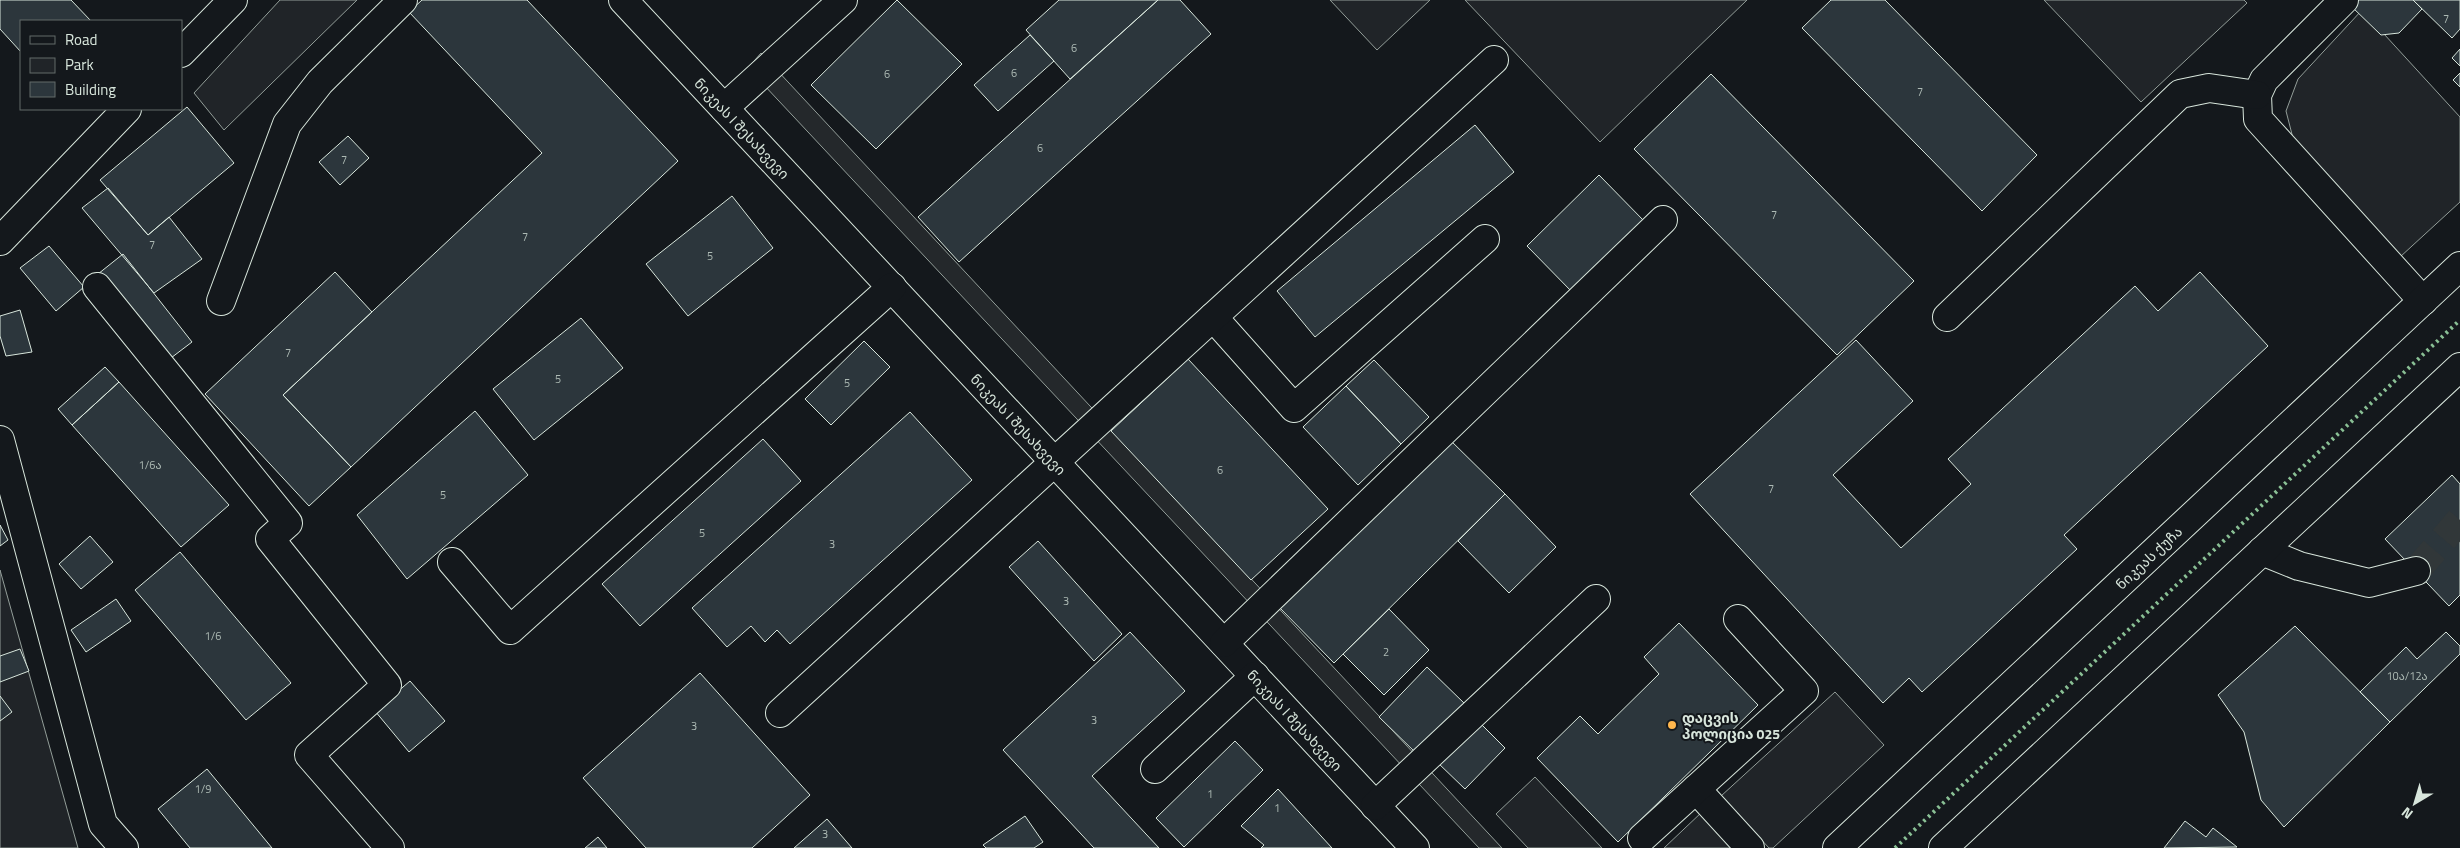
<svg xmlns="http://www.w3.org/2000/svg" width="2460" height="848" viewBox="0 0 2460 848" font-family="'Titillium Web','Noto Sans Georgian',sans-serif">
  <style>
    .green { fill: #202428; stroke: #939e99 }
    .parking { fill: #24282b; stroke: #939e99 }
    .building { fill: #2c363c; stroke: #d8e6dc }
    .lines { fill: none; stroke-linecap: round; stroke-linejoin: round }
    .minor-tunnel { stroke: #313739; stroke-width: 28; stroke-dasharray: 28 14; stroke-linecap: butt }
    .minor-casing { stroke: #d8e6dc; stroke-width: 30 }
    .major-casing { stroke: #d8e6dc; stroke-width: 30 }
    .minor { stroke: #14181c; stroke-width: 28 }
    .major { stroke: #14181c; stroke-width: 28 }
    .hedge { stroke: #8ac095; stroke-width: 4; stroke-dasharray: 2.5 4; stroke-linecap: butt }
    .poi-dot { fill: #ffb74d; stroke: #14181c; stroke-width: 2 }
    .labels { text-anchor: middle; dominant-baseline: central; stroke-width: 4; stroke-linejoin: round; paint-order: stroke }
    .number-label { font-size: 11px; fill: #adbab4 }
    .street-label { font-size: 14px; fill: #d8e6dc; stroke: #14181c }
    .poi-label { font-size: 14px; font-weight: bold; fill: #d8e6dc; stroke: #14181c; text-anchor: start }
  </style>
  <rect width="100%" height="100%" fill="#14181c"/>
  <path class="green" d="M 280,0 L 357,0 L 224,130 L 194,93 Z
    M 1330,0 L 1430,0 L 1377,50 Z
    M 1465,0 L 1747,0 L 1600,142 Z
    M 2044,0 L 2244,0 L 2247,3 L 2141,102 Z
    M 2362,10 L 2460,117 L 2460,202 L 2400,257 L 2295,146 L 2286,111 L 2298,79 Z
    M 0,570 L 78,848 L 0,848 Z
    M 1835,692 L 1884,745 L 1773,848 L 1769,848 L 1721,796 Z
    M 1535,777 L 1602,848 L 1528,848 L 1496,814 Z
    M 1703,811 L 1738,848 L 1664,848 Z"/>
  <path class="parking" d="M 761,53 L 1502,848 L 1479,848 L 748,68 Z"/>
  <path class="building" d="M 0,0 L 71,0 L 91,21 L 21,21 L 21,52 L 0,29 Z
    M 422,0 L 527,0 L 678,161 L 351,467 L 283,395 L 542,153 L 409,12 Z
    M 897,0 L 962,64 L 876,149 L 811,85 Z
    M 1059,0 L 1158,0 L 1070,79 L 1026,30 Z
    M 1158,0 L 1180,0 L 1211,34 L 959,262 L 918,217 Z
    M 1831,0 L 1885,0 L 2037,155 L 1982,211 L 1802,28 Z
    M 2356,0 L 2413,0 L 2422,9 L 2399,33 L 2381,35 L 2351,6 Z
    M 2413,0 L 2460,0 L 2460,29 L 2452,38 Z
    M 1030,35 L 1054,61 L 998,111 L 974,85 Z
    M 2460,49 L 2460,66 L 2452,58 Z
    M 2460,73 L 2460,87 L 2453,80 Z
    M 1711,74 L 1914,281 L 1837,355 L 1634,149 Z
    M 187,107 L 234,163 L 148,235 L 100,180 Z
    M 1475,125 L 1514,172 L 1315,337 L 1277,291 Z
    M 348,136 L 369,158 L 340,185 L 319,162 Z
    M 1599,175 L 1645,222 L 1573,293 L 1527,246 Z
    M 108,188 L 148,235 L 169,217 L 202,259 L 154,293 L 82,208 Z
    M 732,196 L 773,248 L 688,316 L 646,264 Z
    M 49,246 L 84,287 L 56,311 L 20,268 Z
    M 123,254 L 192,342 L 167,361 L 98,274 Z
    M 335,272 L 372,312 L 283,395 L 351,467 L 309,506 L 205,394 Z
    M 2200,272 L 2268,346 L 2064,535 L 2077,549 L 1922,692 L 1909,678 L 1883,703 L 1690,494 L 1856,340 L 1913,401 L 1833,475 L 1901,548 L 1971,484 L 1948,459 L 2135,286 L 2158,311 Z
    M 20,310 L 32,352 L 6,356 L 0,336 L 0,316 Z
    M 581,318 L 623,368 L 534,440 L 493,389 Z
    M 864,341 L 890,367 L 831,425 L 805,399 Z
    M 1188,359 L 1328,509 L 1251,580 L 1111,431 Z
    M 1374,360 L 1429,417 L 1401,444 L 1346,386 Z
    M 105,367 L 119,382 L 72,425 L 58,409 Z
    M 119,382 L 229,505 L 181,547 L 72,425 Z
    M 1346,386 L 1401,444 L 1358,485 L 1303,427 Z
    M 475,411 L 528,475 L 407,579 L 357,515 Z
    M 910,412 L 972,480 L 790,644 L 777,630 L 765,642 L 751,626 L 727,647 L 692,608 Z
    M 1446,436 L 1505,494 L 1334,663 L 1276,604 Z
    M 763,439 L 801,481 L 640,626 L 602,584 Z
    M 2452,475 L 2460,484 L 2460,595 L 2449,606 L 2385,539 Z
    M 1505,494 L 1556,547 L 1509,593 L 1458,541 Z
    M 0,525 L 8,540 L 0,546 Z
    M 90,536 L 113,562 L 81,589 L 59,564 Z
    M 1038,541 L 1122,634 L 1094,661 L 1009,567 Z
    M 180,552 L 291,683 L 246,720 L 135,590 Z
    M 116,599 L 131,621 L 86,652 L 71,630 Z
    M 1389,609 L 1429,650 L 1384,695 L 1343,654 Z
    M 1679,623 L 1758,705 L 1618,842 L 1537,758 L 1580,716 L 1598,734 L 1659,674 L 1644,657 Z
    M 2295,626 L 2390,722 L 2284,827 L 2261,800 L 2244,732 L 2218,695 Z
    M 1130,632 L 1185,691 L 1092,776 L 1159,848 L 1094,848 L 1003,750 Z
    M 2446,632 L 2460,646 L 2460,654 L 2390,722 L 2360,692 L 2406,647 L 2417,659 Z
    M 20,649 L 29,671 L 0,682 L 0,656 Z
    M 1427,667 L 1465,704 L 1417,754 L 1379,717 Z
    M 700,673 L 810,795 L 752,848 L 646,848 L 583,778 Z
    M 410,681 L 445,721 L 409,752 L 375,711 Z
    M 0,696 L 12,712 L 0,721 Z
    M 1478,721 L 1505,748 L 1465,789 L 1437,762 Z
    M 1235,741 L 1263,770 L 1184,847 L 1156,818 Z
    M 207,769 L 272,848 L 190,848 L 158,809 Z
    M 1278,789 L 1332,848 L 1261,848 L 1264,845 L 1241,826 Z
    M 1025,816 L 1043,842 L 1034,848 L 986,848 L 983,845 Z
    M 827,819 L 852,848 L 794,848 Z
    M 2185,821 L 2206,837 L 2213,828 L 2237,847 L 2164,848 Z
    M 598,837 L 607,848 L 585,848 Z"/>
  <g class="lines">
    <path class="minor-tunnel" d="M 2416,571 L 2460,520"/>
    <g class="minor-casing">
      <g id="minor">
        <path id="s1" d="M 623,0 L 1415,848"/>
        <path d="M 2344,0 L 2264,80 L 2257,95 L 2258,119 L 2423,301"/>
        <path d="M 181,53 L 233,0"/>
        <path d="M 724,108 L 843,0"/>
        <path d="M 0,241 L 127,109"/>
        <path d="M 97,287 L 288,523 L 270,539 L 387,685 L 309,755 L 390,848"/>
        <path d="M 221,301 L 287,124 L 320,82 L 403,0"/>
        <path d="M 1213,317 L 1294,408 L 1485,239"/>
        <path d="M 1947,317 L 2180,94 L 2209,88 L 2257,95"/>
        <path d="M 0,440 L 103,824 L 124,848"/>
        <path d="M 2262,551 L 2299,566 L 2369,583 L 2416,571"/>
        <path d="M 452,562 L 510,630 L 892,287"/>
        <path d="M 1224,643 L 1663,220"/>
        <path d="M 780,713 L 1494,60"/>
        <path d="M 1155,769 L 1255,676"/>
        <path d="M 1696,789 L 1750,848"/>
        <path d="M 1375,806 L 1596,599"/>
        <path d="M 1642,838 L 1804,691 L 1738,619"/>
      </g>
    </g>
    <g class="major-casing">
      <g id="major">
        <path id="s2" d="M 1837,848 L 2460,266"/>
        <path d="M 1943,848 L 2460,367"/>
      </g>
    </g>
    <use href="#minor" class="minor"/>
    <use href="#major" class="major"/>
    <path class="hedge" d="M 1895,848 L 2460,320"/>
  </g>
  <circle class="poi-dot" cx="1672" cy="725" r="5"/>
  <g class="labels">
    <g class="number-label">
      <text x="2446" y="19">7</text>
      <text x="1074" y="48">6</text>
      <text x="1014" y="73">6</text>
      <text x="887" y="74">6</text>
      <text x="1920" y="92">7</text>
      <text x="1040" y="148">6</text>
      <text x="344" y="160">7</text>
      <text x="1774" y="215">7</text>
      <text x="525" y="237">7</text>
      <text x="152" y="245">7</text>
      <text x="710" y="256">5</text>
      <text x="288" y="353">7</text>
      <text x="558" y="379">5</text>
      <text x="847" y="383">5</text>
      <text x="150" y="465">1/6ა</text>
      <text x="1220" y="470">6</text>
      <text x="1771" y="489">7</text>
      <text x="443" y="495">5</text>
      <text x="702" y="533">5</text>
      <text x="832" y="544">3</text>
      <text x="1066" y="601">3</text>
      <text x="213" y="636">1/6</text>
      <text x="1386" y="652">2</text>
      <text x="2407" y="676">10ა/12ა</text>
      <text x="1094" y="720">3</text>
      <text x="694" y="726">3</text>
      <text x="203" y="789">1/9</text>
      <text x="1210" y="794">1</text>
      <text x="1277" y="808">1</text>
      <text x="825" y="834">3</text>
    </g>
    <g class="street-label">
      <text stroke="none"><textPath href="#s1" startOffset="175">ნიკეას I შესახვევი</textPath></text>
      <text stroke="none"><textPath href="#s1" startOffset="580">ნიკეას I შესახვევი</textPath></text>
      <text stroke="none"><textPath href="#s2" startOffset="426">ნიკეას ქუჩა</textPath></text>
      <text stroke="none"><textPath href="#s1" startOffset="985">ნიკეას I შესახვევი</textPath></text>
    </g>
    <g class="poi-label">
      <text x="1682" y="717">დაცვის<tspan x="1682" dy="16">პოლიცია 025</tspan></text>
    </g>
  </g>
  <rect x="20" y="20" width="162" height="90" fill="#14181c" stroke="#626a69"/>
  <rect x="30" y="36" width="25" height="8" fill="#14181c" stroke="#626a69"/>
  <text x="65" y="45" font-size="15" fill="#d8e6dc">Road</text>
  <rect x="30" y="58" width="25" height="15" fill="#202428" stroke="#626a69"/>
  <text x="65" y="70" font-size="15" fill="#d8e6dc">Park</text>
  <rect x="30" y="82" width="25" height="15" fill="#2c363c" stroke="#626a69"/>
  <text x="65" y="95" font-size="15" fill="#d8e6dc">Building</text>
  <g transform="translate(2415 803) rotate(218)" stroke="#14181c" stroke-width="4" paint-order="stroke">
  <path d="M0-4L9 19L0 12L-9 19Z" fill="#d8e6dc"/>
  <text y="-8" font-size="14" font-weight="bold" text-anchor="middle" fill="#d8e6dc">N</text>
  </g>
</svg>
